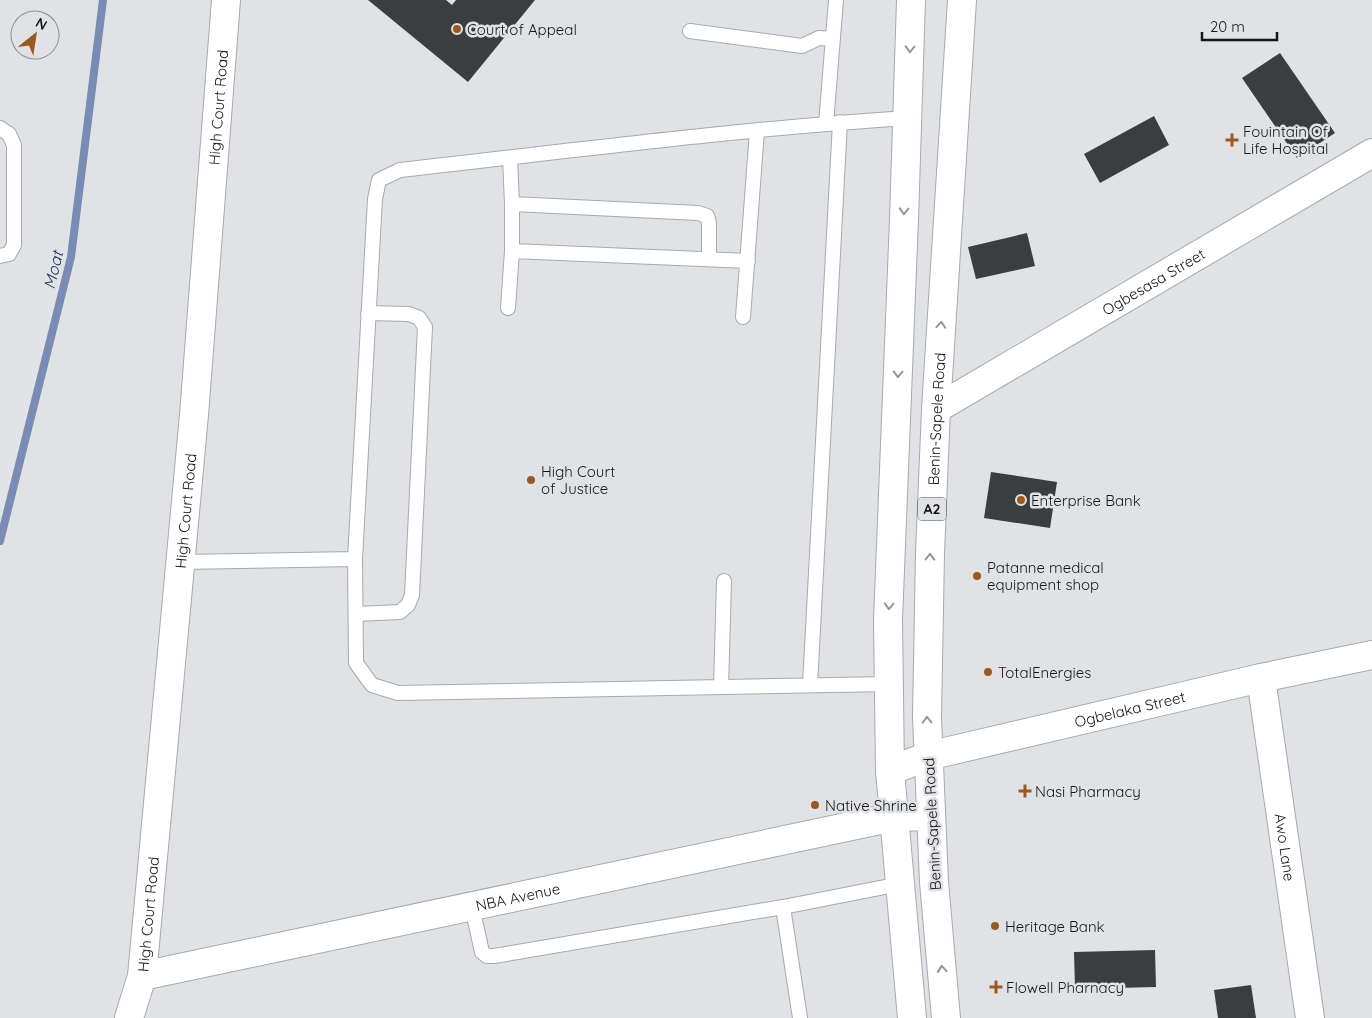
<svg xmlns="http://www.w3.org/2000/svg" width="1372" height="1018" viewBox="0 0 1372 1018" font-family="Quicksand,sans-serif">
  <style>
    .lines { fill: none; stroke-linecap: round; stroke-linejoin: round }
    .stream { stroke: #7a8cb3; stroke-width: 8 }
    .building { fill: #3b3d40 }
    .lane-casing { stroke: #a7a9ae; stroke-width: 16 }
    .street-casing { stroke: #a7a9ae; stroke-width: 30 }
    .highway-casing { stroke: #a7a9ae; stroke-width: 30 }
    .lane { stroke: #fff; stroke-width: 14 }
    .street { stroke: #fff; stroke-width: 28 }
    .highway { stroke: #fff; stroke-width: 28 }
    .oneway { stroke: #969697 }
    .poi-dot { fill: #995a22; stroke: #e0e2e6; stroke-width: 2 }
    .labels { text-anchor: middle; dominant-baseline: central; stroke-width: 5; stroke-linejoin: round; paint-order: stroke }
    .shield { fill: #e0e2e6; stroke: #525255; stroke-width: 1 }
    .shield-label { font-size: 14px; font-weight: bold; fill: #151517 }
    .poi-label { font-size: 15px; fill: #151517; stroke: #e0e2e6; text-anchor: start }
    .street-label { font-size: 15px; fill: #151517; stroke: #e0e2e6 }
    .water-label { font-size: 16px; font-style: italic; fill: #112556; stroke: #e0e2e6 }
  </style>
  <rect width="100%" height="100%" fill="#e0e2e6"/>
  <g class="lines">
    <path class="stream" d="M 0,541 L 71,257 L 103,0"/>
  </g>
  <path class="building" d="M 368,0 L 446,0 L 452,5 L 456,0 L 535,0 L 468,82 Z
    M 1280,53 L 1335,133 L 1297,158 L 1242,78 Z
    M 1154,116 L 1169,145 L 1100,183 L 1084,154 Z
    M 1027,233 L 1035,266 L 976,279 L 968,247 Z
    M 991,472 L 1057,482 L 1050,528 L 984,518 Z
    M 1155,950 L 1156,987 L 1075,989 L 1074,952 Z
    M 1251,985 L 1256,1018 L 1218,1018 L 1214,990 Z"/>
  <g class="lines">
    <g class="lane-casing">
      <path id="lane" d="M 690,31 L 802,46 L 819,38 L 833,39
        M 826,124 L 836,0
        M 0,128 L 9,134 L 14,145 L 14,245 L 9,254 L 0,256
        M 512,204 L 698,213 L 707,216 L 709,223 L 709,258
        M 512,251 L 748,261
        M 508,308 L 512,251 L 512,204 L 510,158
        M 743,317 L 757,131
        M 355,559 L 375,199 L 379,180 L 400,170 C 569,151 738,129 907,118
        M 181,562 L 355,559 L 356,663 L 372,685 L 398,693 L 889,684
        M 356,614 L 400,612 L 408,605 L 412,595 L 425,327 L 419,318 L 409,314 L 368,313
        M 810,685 L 840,122
        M 721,687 L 724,581
        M 472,907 L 482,952 L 487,956 L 494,956 L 783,907 L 900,884
        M 783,907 L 800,1018"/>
    </g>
    <g class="street-casing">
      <g id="street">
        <path id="s1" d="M 936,409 L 1372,153"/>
        <path id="s2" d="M 1261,678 L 1310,1018"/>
        <path id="s3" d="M 890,771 L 928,756 L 1261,678 L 1372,655"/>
        <path id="s4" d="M 142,976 L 894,817 L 931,816"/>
        <path id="s5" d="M 129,1018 L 142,976 L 194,415 L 226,0"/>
      </g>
    </g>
    <g class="highway-casing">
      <g id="highway">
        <path d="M 911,0 L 904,219 L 888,620 L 890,771 L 912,1018"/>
        <path id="s6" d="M 946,1018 L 934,882 L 927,717 L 930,553 L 936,409 L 962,0"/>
      </g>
    </g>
    <use href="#lane" class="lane"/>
    <use href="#street" class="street"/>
    <use href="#highway" class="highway"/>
  </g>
  <defs><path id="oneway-chevron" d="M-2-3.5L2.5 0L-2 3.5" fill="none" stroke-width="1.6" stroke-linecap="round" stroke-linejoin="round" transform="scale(1.25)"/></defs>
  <g class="oneway">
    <use href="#oneway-chevron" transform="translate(910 49) rotate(92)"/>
    <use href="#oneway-chevron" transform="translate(904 211) rotate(92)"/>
    <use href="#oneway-chevron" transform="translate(941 325) rotate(-86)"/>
    <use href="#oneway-chevron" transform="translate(898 374) rotate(92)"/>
    <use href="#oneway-chevron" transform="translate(930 557) rotate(-89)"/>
    <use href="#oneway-chevron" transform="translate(889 606) rotate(92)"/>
    <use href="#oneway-chevron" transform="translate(927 720) rotate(-91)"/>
    <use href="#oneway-chevron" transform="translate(942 969) rotate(-95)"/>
  </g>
  <g class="poi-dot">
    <circle cx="457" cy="29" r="5"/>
    <path d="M1229.5 132.5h5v5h5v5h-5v5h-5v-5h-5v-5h5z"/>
    <circle cx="531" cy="480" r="5"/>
    <circle cx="1021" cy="500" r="5"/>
    <circle cx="977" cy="576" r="5"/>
    <circle cx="988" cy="672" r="5"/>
    <path d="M1022.5 783.5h5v5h5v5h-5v5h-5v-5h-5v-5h5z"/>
    <circle cx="815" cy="805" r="5"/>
    <circle cx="995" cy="926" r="5"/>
    <path d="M993.5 979.5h5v5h5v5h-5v5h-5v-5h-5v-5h5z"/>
  </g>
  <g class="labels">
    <rect class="shield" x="918" y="497.5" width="28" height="23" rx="4"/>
    <g class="shield-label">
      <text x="932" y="509">A2</text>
    </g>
    <g class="poi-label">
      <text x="467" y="29">Court of Appeal</text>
      <text x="1243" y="131">Fouintain Of<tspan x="1243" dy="17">Life Hospital</tspan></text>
      <text x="541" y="471">High Court<tspan x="541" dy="17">of Justice</tspan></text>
      <text x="1031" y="500">Enterprise Bank</text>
      <text x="987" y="567">Patanne medical<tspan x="987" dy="17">equipment shop</tspan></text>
      <text x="998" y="672">TotalEnergies</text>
      <text x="1035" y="791">Nasi Pharmacy</text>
      <text x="825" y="805">Native Shrine</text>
      <text x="1005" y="926">Heritage Bank</text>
      <text x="1006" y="987">Flowell Pharnacy</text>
    </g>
    <g class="street-label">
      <text stroke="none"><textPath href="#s5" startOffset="916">High Court Road</textPath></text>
      <text stroke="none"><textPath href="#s1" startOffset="252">Ogbesasa Street</textPath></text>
      <text stroke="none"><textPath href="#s6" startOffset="600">Benin-Sapele Road</textPath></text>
      <text stroke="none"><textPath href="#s5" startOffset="511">High Court Road</textPath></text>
      <text stroke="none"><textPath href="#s3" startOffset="248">Ogbelaka Street</textPath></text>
      <text transform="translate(932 824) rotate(-93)">Benin-Sapele Road</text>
      <text stroke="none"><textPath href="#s2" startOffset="171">Awo Lane</textPath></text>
      <text stroke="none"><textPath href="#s4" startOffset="384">NBA Avenue</textPath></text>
      <text stroke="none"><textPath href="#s5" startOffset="106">High Court Road</textPath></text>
    </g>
    <g class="water-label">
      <text transform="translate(53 270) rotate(-77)">Moat</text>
    </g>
  </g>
  <g transform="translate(35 35) rotate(30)"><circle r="24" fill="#e0e2e6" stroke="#8f9093"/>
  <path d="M0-4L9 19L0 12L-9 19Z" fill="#995a22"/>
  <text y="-8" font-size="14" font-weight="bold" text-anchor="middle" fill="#151517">N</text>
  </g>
  <path d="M1202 32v8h75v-8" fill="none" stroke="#151517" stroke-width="2.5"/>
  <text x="1210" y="32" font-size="15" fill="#151517" stroke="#e0e2e6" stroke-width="4" paint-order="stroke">20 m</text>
</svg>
